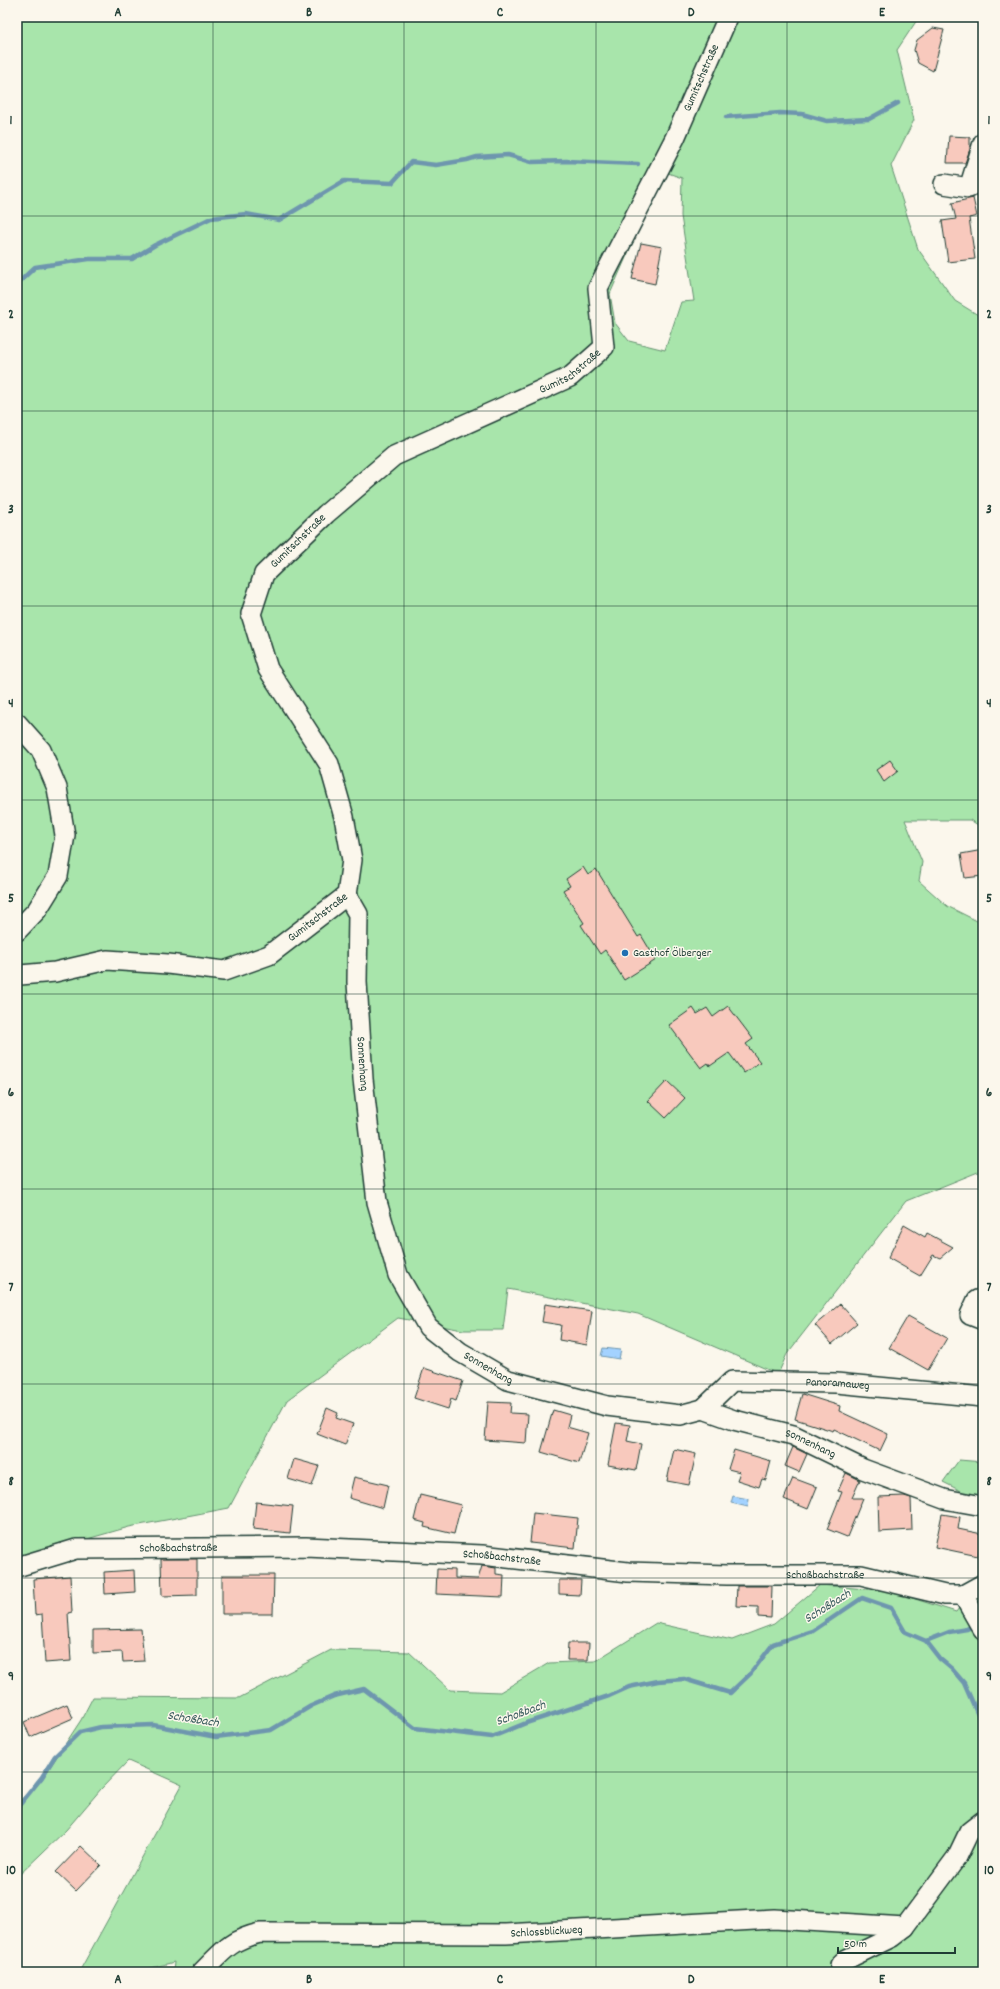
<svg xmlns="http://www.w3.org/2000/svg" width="1000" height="1989" viewBox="0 0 1000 1989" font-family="Dekko,sans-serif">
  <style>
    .green { fill: #a8e5ab; stroke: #649170; fill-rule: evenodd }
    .water { fill: #a3d2ff; stroke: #6e96ae }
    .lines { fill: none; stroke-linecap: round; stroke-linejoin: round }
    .stream { stroke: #6e96ae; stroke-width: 4.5 }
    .building { fill: #f8c9bd; stroke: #1f3d34 }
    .minor-casing { stroke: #1f3d34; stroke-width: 22 }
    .minor { stroke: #fbf7ec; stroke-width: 19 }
    .grid { fill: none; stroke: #1f3d34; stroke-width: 1; stroke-opacity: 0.55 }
    .poi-dot { fill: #1f6fb2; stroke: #fbf7ec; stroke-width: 1.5 }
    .labels { text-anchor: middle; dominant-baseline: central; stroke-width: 3; stroke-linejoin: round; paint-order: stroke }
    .street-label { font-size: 12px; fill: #1f3d34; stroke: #fbf7ec }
    .poi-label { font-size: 12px; fill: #1f3d34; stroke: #fbf7ec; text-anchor: start }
    .water-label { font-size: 13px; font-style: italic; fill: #395b5d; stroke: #fbf7ec }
    .neatline { fill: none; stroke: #1f3d34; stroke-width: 1.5 }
    .grid-label { font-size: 13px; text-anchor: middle; font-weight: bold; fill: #1f3d34 }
  </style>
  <rect width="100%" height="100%" fill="#fbf7ec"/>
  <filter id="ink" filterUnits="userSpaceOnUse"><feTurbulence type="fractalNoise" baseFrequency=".025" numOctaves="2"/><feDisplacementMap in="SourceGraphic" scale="8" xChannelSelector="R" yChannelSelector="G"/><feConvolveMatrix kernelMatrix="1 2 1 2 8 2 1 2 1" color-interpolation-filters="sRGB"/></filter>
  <g filter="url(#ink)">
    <path class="green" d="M 17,17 L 919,17 L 897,50 L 914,120 L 891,166 L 918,249 L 955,301 L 983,318 L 983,828 L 970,820 L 905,820 L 922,862 L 919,881 L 947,906 L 983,924 L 983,1170 L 906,1201 L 787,1354 L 778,1374 L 638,1314 L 508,1289 L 503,1330 L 463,1330 L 398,1318 L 287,1400 L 229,1508 L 129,1527 L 17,1559 ZM 668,173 L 682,178 L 681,216 L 694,301 L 681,302 L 665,350 L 629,341 L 615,323 L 610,294 L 646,212 Z
      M 959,1460 L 983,1462 L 983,1502 L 943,1482 Z
      M 983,1576 L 983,1972 L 173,1972 L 174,1962 L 136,1972 L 79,1972 L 182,1785 L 128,1761 L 101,1789 L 66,1830 L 17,1877 L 17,1803 L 41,1781 L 81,1720 L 93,1697 L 239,1698 L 331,1650 L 409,1652 L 450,1690 L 500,1692 L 549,1663 L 595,1661 L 656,1623 L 732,1640 L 774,1624 L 820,1585 L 890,1591 L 956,1612 Z"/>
    <path class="water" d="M 603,1348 L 621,1350 L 619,1359 L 601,1356 Z
      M 733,1496 L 749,1499 L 748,1507 L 731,1503 Z"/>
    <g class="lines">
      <path class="stream" d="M 726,117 L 780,113 L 802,114 L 827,121 L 869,119 L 898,103
        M 17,284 L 35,267 L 89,259 L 132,259 L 155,245 L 211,218 L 246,214 L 279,220 L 344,181 L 392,183 L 411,162 L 436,165 L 467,160 L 477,157 L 508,155 L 532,162 L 566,161 L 638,164
        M 926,1641 L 940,1659 L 952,1669 L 964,1683 L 978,1715 L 983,1737
        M 17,1808 L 42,1777 L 55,1756 L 80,1732 L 101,1727 L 153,1725 L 216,1737 L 271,1730 L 311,1706 L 334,1696 L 364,1689 L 415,1728 L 492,1737 L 526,1723 L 609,1696 L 629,1687 L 658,1681 L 684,1679 L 730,1693 L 751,1673 L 773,1644 L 813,1631 L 862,1598 L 891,1608 L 905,1632 L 926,1641 L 949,1632 L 967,1629 L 975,1624"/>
    </g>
    <path class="building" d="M 933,28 L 944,30 L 933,71 L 918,63 L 914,50 L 917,40 Z
      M 949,136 L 970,137 L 970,149 L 965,163 L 947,163 Z
      M 973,198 L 977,216 L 969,218 L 975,259 L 948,262 L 942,221 L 956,219 L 952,203 Z
      M 641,243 L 662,247 L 655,284 L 632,279 Z
      M 890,760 L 898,771 L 884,782 L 876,770 Z
      M 983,850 L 983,876 L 965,878 L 961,854 Z
      M 583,867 L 588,875 L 596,869 L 638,937 L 641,935 L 656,960 L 624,980 L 605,950 L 600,954 L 581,925 L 584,923 L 563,890 L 570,886 L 566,879 Z
      M 728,1006 L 753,1039 L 746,1044 L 760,1062 L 744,1073 L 729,1053 L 710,1066 L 708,1063 L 701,1068 L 669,1025 L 693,1008 L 697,1014 L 707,1008 L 713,1017 Z
      M 667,1081 L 685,1098 L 666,1118 L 648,1101 Z
      M 904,1225 L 925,1237 L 927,1233 L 953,1247 L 940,1258 L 933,1255 L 920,1276 L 888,1258 Z
      M 545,1304 L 592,1311 L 587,1345 L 559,1340 L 561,1325 L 542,1322 Z
      M 840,1304 L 857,1323 L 832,1344 L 815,1325 Z
      M 908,1316 L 947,1338 L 928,1370 L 889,1348 Z
      M 424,1368 L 463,1381 L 456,1401 L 451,1399 L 448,1409 L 414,1398 Z
      M 802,1394 L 840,1406 L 839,1411 L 888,1434 L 880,1451 L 834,1429 L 833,1431 L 795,1419 Z
      M 488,1402 L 511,1403 L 510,1413 L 528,1414 L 526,1443 L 485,1440 Z
      M 327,1408 L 338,1413 L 336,1418 L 353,1424 L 345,1445 L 317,1434 Z
      M 553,1410 L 570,1415 L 567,1427 L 588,1433 L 579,1463 L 541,1452 Z
      M 616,1423 L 630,1425 L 627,1441 L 641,1444 L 636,1470 L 608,1465 Z
      M 793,1447 L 807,1454 L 799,1472 L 785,1466 Z
      M 674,1449 L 696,1454 L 689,1485 L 667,1481 Z
      M 734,1450 L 771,1461 L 766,1480 L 762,1479 L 759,1487 L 737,1480 L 740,1472 L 728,1469 Z
      M 294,1459 L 319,1466 L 312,1486 L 288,1479 Z
      M 846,1473 L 860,1480 L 852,1498 L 863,1498 L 847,1537 L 827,1529 L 842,1492 L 838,1491 Z
      M 354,1477 L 388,1485 L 383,1508 L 349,1498 Z
      M 793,1478 L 817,1487 L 808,1509 L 784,1499 Z
      M 420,1495 L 461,1505 L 454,1534 L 424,1527 L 425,1523 L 414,1520 Z
      M 904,1496 L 911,1498 L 912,1530 L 879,1532 L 878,1497 Z
      M 256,1502 L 293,1506 L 290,1533 L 253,1529 Z
      M 533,1513 L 578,1518 L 575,1548 L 530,1543 Z
      M 942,1514 L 960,1517 L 958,1529 L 982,1534 L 978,1556 L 935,1547 Z
      M 161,1559 L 197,1559 L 197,1595 L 162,1596 Z
      M 482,1566 L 496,1568 L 496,1574 L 504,1575 L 503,1597 L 436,1594 L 437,1569 L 455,1570 L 455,1578 L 478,1579 Z
      M 134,1570 L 135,1592 L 105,1594 L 104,1572 Z
      M 222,1575 L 274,1575 L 273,1614 L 222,1614 Z
      M 70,1576 L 72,1612 L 68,1613 L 71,1661 L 45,1663 L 42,1614 L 35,1615 L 33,1579 Z
      M 559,1580 L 581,1580 L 580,1595 L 559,1594 Z
      M 737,1586 L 772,1586 L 771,1618 L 758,1617 L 758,1607 L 736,1606 Z
      M 141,1629 L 144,1661 L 123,1662 L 122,1652 L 93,1653 L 93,1630 Z
      M 568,1643 L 589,1643 L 588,1660 L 567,1660 Z
      M 67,1704 L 73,1718 L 30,1737 L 24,1722 Z
      M 81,1846 L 101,1865 L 76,1891 L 56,1872 Z"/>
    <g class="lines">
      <g class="minor-casing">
        <g id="minor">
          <path d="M 944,184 L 969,188 L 983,143"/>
          <path d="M 17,723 L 41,750 L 57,788 L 65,835 L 58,876 L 37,910 L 17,931"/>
          <path id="s1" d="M 347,895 L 358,914 L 357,982 L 363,1079 L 377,1202 L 398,1275 L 428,1327 L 460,1352 L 508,1380 L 607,1406 L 680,1415 L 703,1409 L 734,1420 L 793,1435 L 863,1469 L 944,1499 L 983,1506"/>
          <path id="s2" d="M 17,973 L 20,975 L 55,972 L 107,960 L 168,964 L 224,971 L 269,955 L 347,895 L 352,860 L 344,817 L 329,764 L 268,669 L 251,614 L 264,574 L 326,514 L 394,456 L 570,377 L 604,347 L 598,288 L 675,138 L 728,17"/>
          <path d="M 983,1298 L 977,1300 L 970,1315 L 983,1320"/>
          <path id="s3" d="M 703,1409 L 732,1381 L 836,1383 L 983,1397"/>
          <path id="s4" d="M 17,1567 L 76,1549 L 306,1547 L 482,1555 L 628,1572 L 727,1575 L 861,1575 L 945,1595 L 963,1595 L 983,1584"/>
          <path d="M 963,1595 L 983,1630"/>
          <path id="s5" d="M 202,1972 C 223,1951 230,1940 260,1933 L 506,1934 L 774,1919 L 905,1927"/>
          <path d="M 840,1972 L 840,1965 L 845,1960 L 892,1937 L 905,1927 L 957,1857 L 969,1832 L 983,1821"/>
        </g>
      </g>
      <use href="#minor" class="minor"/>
    </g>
  </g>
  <path class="grid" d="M 213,17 L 213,1972M 404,17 L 404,1972M 596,17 L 596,1972M 787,17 L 787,1972M 17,216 L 983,216M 17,411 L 983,411M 17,606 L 983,606M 17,800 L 983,800M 17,994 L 983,994M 17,1189 L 983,1189M 17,1384 L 983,1384M 17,1578 L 983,1578M 17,1772 L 983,1772"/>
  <circle class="poi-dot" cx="625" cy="953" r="4"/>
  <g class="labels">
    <g class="street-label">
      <text stroke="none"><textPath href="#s2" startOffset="1410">Gumitschstraße</textPath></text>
      <text stroke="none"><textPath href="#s2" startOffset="1074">Gumitschstraße</textPath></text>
      <text stroke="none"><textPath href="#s2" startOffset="750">Gumitschstraße</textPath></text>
      <text stroke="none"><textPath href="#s2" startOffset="319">Gumitschstraße</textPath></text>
      <text stroke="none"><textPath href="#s1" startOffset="172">Sonnenhang</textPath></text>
      <text stroke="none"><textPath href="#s1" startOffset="520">Sonnenhang</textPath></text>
      <text stroke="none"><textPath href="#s3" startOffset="146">Panoramaweg</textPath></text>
      <text stroke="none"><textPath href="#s1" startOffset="856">Sonnenhang</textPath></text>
      <text stroke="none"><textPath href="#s4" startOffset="164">Schoßbachstraße</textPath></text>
      <text stroke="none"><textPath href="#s4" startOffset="488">Schoßbachstraße</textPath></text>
      <text stroke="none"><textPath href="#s4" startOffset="812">Schoßbachstraße</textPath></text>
      <text stroke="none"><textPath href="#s5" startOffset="358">Schlossblickweg</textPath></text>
    </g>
    <g class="poi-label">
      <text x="633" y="953">Gasthof Ölberger</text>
    </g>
    <g class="water-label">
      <text transform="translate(828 1607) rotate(-32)">Schoßbach</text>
      <text transform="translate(521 1714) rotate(-20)">Schoßbach</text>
      <text transform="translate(193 1720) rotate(9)">Schoßbach</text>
    </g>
  </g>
  <rect width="1000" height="1989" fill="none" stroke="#fbf7ec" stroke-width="44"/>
  <path d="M838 1947v6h117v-6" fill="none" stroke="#1f3d34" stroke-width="2"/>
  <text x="844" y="1947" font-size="12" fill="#1f3d34" stroke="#fbf7ec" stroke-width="3" paint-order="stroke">50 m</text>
  <rect x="22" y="22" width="956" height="1945" class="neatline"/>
  <g class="grid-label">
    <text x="118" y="16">A</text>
    <text x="309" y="16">B</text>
    <text x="500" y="16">C</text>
    <text x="691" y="16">D</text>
    <text x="882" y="16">E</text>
    <text x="11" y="124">1</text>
    <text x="989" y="124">1</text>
    <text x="11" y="318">2</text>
    <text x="989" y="318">2</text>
    <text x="11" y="513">3</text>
    <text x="989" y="513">3</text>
    <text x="11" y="707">4</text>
    <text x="989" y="707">4</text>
    <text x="11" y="902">5</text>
    <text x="989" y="902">5</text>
    <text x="11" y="1096">6</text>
    <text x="989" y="1096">6</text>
    <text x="11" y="1291">7</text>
    <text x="989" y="1291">7</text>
    <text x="11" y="1485">8</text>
    <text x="989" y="1485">8</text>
    <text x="11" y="1680">9</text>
    <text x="989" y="1680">9</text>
    <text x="11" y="1874">10</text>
    <text x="989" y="1874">10</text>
    <text x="118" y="1983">A</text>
    <text x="309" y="1983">B</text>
    <text x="500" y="1983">C</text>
    <text x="691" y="1983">D</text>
    <text x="882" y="1983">E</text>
  </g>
</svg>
